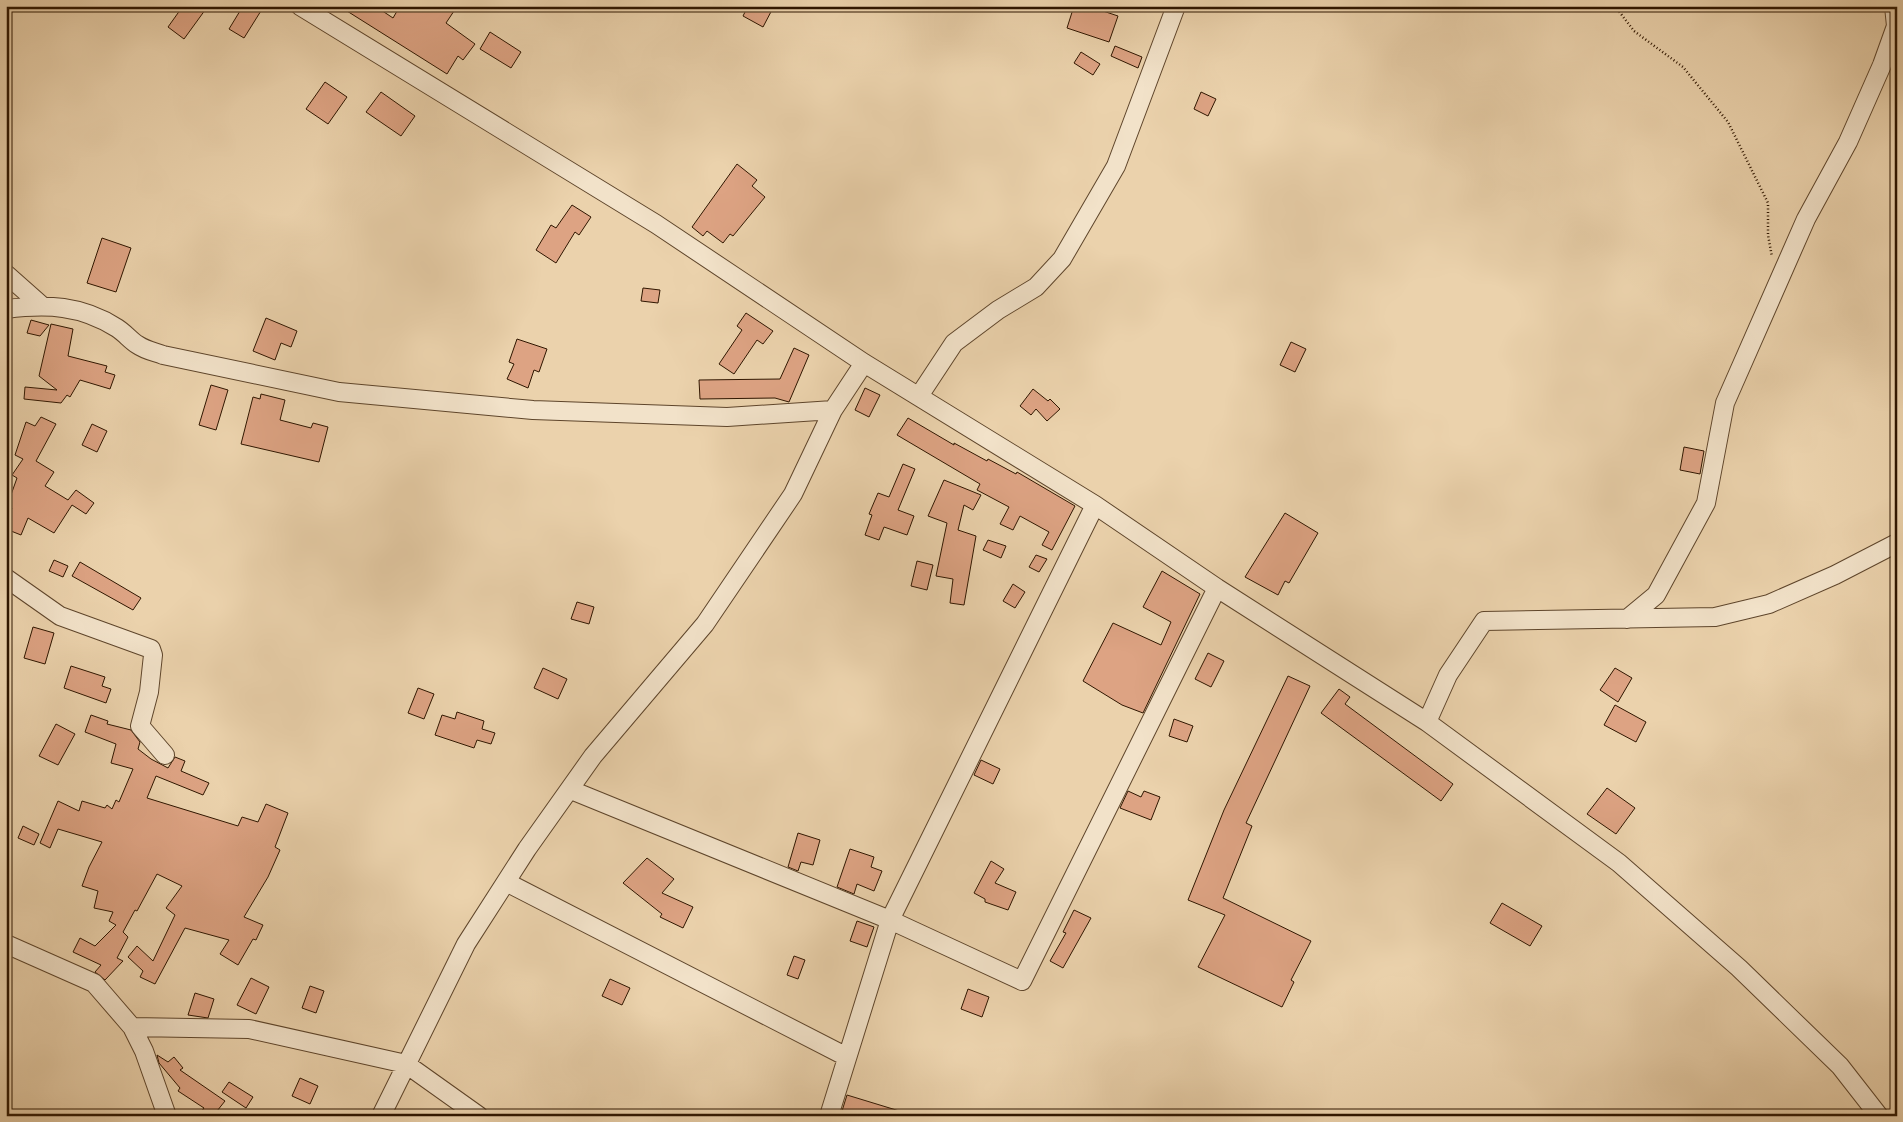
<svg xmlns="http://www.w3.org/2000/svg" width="1903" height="1122" viewBox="0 0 1903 1122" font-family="'Libre Caslon Text',serif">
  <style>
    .building { fill: #dda383; stroke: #2f1600 }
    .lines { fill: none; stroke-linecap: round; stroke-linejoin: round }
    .minor-casing { stroke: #5e452b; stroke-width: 20 }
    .path { stroke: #2f1600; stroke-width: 2.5; stroke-dasharray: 1 2.5; stroke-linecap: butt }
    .minor { stroke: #f2e2c9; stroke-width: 18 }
  </style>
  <rect width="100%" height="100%" fill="#ebd2ac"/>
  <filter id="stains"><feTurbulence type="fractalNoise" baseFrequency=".004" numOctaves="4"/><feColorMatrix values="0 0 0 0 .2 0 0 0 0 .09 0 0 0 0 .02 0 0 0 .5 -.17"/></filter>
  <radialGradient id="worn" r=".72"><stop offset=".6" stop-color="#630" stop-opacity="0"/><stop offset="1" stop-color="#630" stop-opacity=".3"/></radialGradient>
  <path class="building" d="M 183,6 L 208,6 L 184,39 L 168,27 Z
    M 243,6 L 264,6 L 244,38 L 229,29 Z
    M 339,6 L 375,6 L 393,18 L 400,6 L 446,6 L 454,11 L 446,23 L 475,44 L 463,60 L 458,56 L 447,74 Z
    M 748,6 L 774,6 L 763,27 L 743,16 Z
    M 1074,6 L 1088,6 L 1118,16 L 1109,42 L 1067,28 Z
    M 490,32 L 521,52 L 511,68 L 480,49 Z
    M 1115,46 L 1142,57 L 1138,68 L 1111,56 Z
    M 1081,52 L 1100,64 L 1093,75 L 1074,63 Z
    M 325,82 L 347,97 L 328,124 L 306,109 Z
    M 381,92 L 415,116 L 401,136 L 366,112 Z
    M 1201,92 L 1216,99 L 1208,116 L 1194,109 Z
    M 737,164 L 757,180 L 752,186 L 765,197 L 733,236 L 730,234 L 723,243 L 707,231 L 703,236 L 692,227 Z
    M 572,205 L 591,217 L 579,235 L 575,232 L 556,263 L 536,250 L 551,225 L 556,228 Z
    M 102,238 L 131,248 L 116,292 L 87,283 Z
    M 643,288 L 660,290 L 658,303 L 641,301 Z
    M 746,313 L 773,331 L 763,344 L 757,340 L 734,374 L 719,364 L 742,330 L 737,326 Z
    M 266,318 L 297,331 L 291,347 L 281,343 L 275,360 L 253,351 Z
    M 31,320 L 49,325 L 40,336 L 27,333 Z
    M 51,324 L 73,329 L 68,356 L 107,366 L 105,372 L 115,375 L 110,389 L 80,380 L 70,397 L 67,395 L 61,403 L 24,399 L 25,387 L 57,390 L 39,376 Z
    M 517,339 L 547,349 L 539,372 L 534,370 L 528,388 L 507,379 L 514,364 L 509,362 Z
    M 1291,342 L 1306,349 L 1295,372 L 1280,365 Z
    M 794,348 L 809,355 L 789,402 L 775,398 L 700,399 L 699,380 L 780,379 Z
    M 211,385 L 228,390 L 216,430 L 199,425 Z
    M 865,388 L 880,395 L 869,417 L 855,410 Z
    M 1033,389 L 1048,401 L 1050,399 L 1060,409 L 1047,421 L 1036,409 L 1031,415 L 1020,406 Z
    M 261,394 L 285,400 L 280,420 L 311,428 L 313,423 L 328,427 L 319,462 L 241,444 L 253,397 L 260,399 Z
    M 41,417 L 56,424 L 36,461 L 54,472 L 45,486 L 68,500 L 76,490 L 94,503 L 86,514 L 72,505 L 54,533 L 28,518 L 21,535 L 6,529 L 6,520 L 12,508 L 7,506 L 17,478 L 12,475 L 23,459 L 15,455 L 26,422 L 35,426 Z
    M 908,418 L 954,445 L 954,443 L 987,461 L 988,459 L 1016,474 L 1017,472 L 1075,506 L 1052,550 L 1042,545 L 1049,532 L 1020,516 L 1013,530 L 1000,524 L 1009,507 L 977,490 L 980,484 L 897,435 Z
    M 92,424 L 107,431 L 97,452 L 82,445 Z
    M 1684,447 L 1704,451 L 1700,474 L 1680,470 Z
    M 903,464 L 915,469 L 898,510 L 914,516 L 907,535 L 884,527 L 879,540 L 865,535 L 872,515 L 869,514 L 878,493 L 889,497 Z
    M 944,480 L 981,495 L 973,510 L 964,505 L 958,530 L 976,536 L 964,605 L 950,603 L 953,579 L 936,576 L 947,523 L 928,516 Z
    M 1285,513 L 1318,533 L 1289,583 L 1285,581 L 1278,595 L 1245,577 Z
    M 988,540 L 1006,546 L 1001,558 L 983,550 Z
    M 1036,555 L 1047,559 L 1039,572 L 1029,567 Z
    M 54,560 L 68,566 L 63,577 L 49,571 Z
    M 917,561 L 933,565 L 927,590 L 911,586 Z
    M 80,562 L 141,598 L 133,610 L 72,576 Z
    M 1162,571 L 1200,594 L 1143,713 L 1122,705 L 1083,681 L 1113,623 L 1161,645 L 1171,622 L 1143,607 Z
    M 1013,584 L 1025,592 L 1015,608 L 1003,601 Z
    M 577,602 L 594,607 L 589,624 L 571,619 Z
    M 33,627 L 54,633 L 45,664 L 24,658 Z
    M 1208,653 L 1224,661 L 1211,687 L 1195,679 Z
    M 71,666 L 105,677 L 102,686 L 111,689 L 106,703 L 64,688 Z
    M 543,668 L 567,679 L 558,699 L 534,688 Z
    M 1615,668 L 1632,678 L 1618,702 L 1600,690 Z
    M 1288,676 L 1310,686 L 1246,823 L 1252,826 L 1223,898 L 1311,941 L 1291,980 L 1294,982 L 1282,1007 L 1198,967 L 1225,915 L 1188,900 L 1224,810 Z
    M 418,688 L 434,694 L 424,719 L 408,713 Z
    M 1339,689 L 1350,697 L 1345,704 L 1453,784 L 1441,801 L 1321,713 Z
    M 1615,705 L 1646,722 L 1636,742 L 1604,725 Z
    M 457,712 L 484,721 L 482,729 L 495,733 L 491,744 L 477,740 L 474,748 L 435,735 L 442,715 L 455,719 Z
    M 91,715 L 108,721 L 107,724 L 131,730 L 140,742 L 138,749 L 151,759 L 168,768 L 175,757 L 185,761 L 181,771 L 209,783 L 203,795 L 156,776 L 147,798 L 238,826 L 242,817 L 258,822 L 266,804 L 288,813 L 275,847 L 280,850 L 268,877 L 244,917 L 263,925 L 256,940 L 253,939 L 238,965 L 220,954 L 229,940 L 185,928 L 155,984 L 140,977 L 143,971 L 128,957 L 137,946 L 153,961 L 175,915 L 166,908 L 182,886 L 157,874 L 137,911 L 135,910 L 123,932 L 128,937 L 117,958 L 123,961 L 105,980 L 95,972 L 101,965 L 73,952 L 80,938 L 95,946 L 116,925 L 109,921 L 113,912 L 94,908 L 98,891 L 82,886 L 89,867 L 102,842 L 58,829 L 50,848 L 40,843 L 58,801 L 79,811 L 82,801 L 105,808 L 107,805 L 112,809 L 116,800 L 119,802 L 133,769 L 111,763 L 116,744 L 85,732 Z
    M 1174,719 L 1193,726 L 1187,742 L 1169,736 Z
    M 56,724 L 75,734 L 58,765 L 39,756 Z
    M 981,760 L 1000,769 L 993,784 L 974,775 Z
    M 1607,788 L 1635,808 L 1616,834 L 1587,814 Z
    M 1128,791 L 1141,797 L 1144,791 L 1160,797 L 1151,820 L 1120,808 Z
    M 23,826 L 39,834 L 34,845 L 18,838 Z
    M 798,833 L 820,840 L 813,865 L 801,862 L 798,871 L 788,867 Z
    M 850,849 L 874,857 L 871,867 L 882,871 L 874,891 L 857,884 L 854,894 L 837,887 Z
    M 647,858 L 674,879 L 662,893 L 693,907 L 683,928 L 660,917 L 662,914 L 623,883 Z
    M 991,861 L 1004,869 L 995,883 L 1016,892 L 1008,910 L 985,902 L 985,899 L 974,893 Z
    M 1502,903 L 1542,926 L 1530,946 L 1490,923 Z
    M 1074,910 L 1091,918 L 1063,968 L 1050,961 L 1066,933 L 1063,932 Z
    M 857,921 L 874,927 L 867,947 L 850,941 Z
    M 794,956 L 805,960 L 798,979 L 787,975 Z
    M 251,978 L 269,987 L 256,1014 L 237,1005 Z
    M 610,979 L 630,988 L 622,1005 L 602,996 Z
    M 310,986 L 324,991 L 316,1013 L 302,1008 Z
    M 968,989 L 989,997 L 982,1017 L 961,1009 Z
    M 195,993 L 214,999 L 208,1018 L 188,1015 Z
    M 157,1055 L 168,1062 L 174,1057 L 183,1068 L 180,1070 L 225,1101 L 213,1116 L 198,1116 L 204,1108 L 178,1091 L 180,1088 L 159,1063 Z
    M 300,1078 L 318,1086 L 310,1104 L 292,1096 Z
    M 229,1082 L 253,1097 L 246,1108 L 222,1092 Z
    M 847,1095 L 906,1113 L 905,1116 L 856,1116 L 842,1111 Z"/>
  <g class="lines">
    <g class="minor-casing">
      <path id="minor" d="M 300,6 L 656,224 L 864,363 L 1095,505 L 1217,588 L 1427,722 L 1619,863 L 1739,968 L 1840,1066 L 1879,1116
        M 6,274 L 41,305
        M 6,309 C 47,304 81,305 117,328 C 125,333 131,341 138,345 C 145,350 155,352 163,355 L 339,392 L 533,410 L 727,417 L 833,410
        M 919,396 L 954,343 L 998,310 L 1036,287 L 1062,259 L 1116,166 L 1176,6
        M 6,578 L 60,616 L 151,649 L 153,655 L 149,692 L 140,726 L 165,755
        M 1627,619 L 1656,595 L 1706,503 L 1725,403 L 1806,219 L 1848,142 L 1882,65 L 1896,26 L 1894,6
        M 1427,722 L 1448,675 L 1484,621 L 1715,617 L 1769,604 L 1835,575 L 1897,543
        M 571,790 L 890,920 L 1022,981 L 1217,588
        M 506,882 L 847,1057
        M 6,944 L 94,983 L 132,1027 L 144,1051 L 167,1116
        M 132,1027 L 249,1029 L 406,1064 L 479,1116
        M 381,1116 L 466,944 L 527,849 L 593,756 L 705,624 L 793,494 L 833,410 L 864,363
        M 829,1116 L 890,920 L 1095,505"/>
    </g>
    <path class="path" d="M 1615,6 L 1634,31 L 1683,67 L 1728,122 L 1768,203 L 1768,235 L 1772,257"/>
    <use href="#minor" class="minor"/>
  </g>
  <rect width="1903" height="1122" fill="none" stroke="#ebd2ac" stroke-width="25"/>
  <rect x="8" y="8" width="1888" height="1107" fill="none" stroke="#2f1600" stroke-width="2.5"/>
  <rect x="12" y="12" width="1878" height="1097" fill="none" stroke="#2f1600"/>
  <rect width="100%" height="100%" filter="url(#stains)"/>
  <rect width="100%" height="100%" fill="url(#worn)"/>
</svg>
